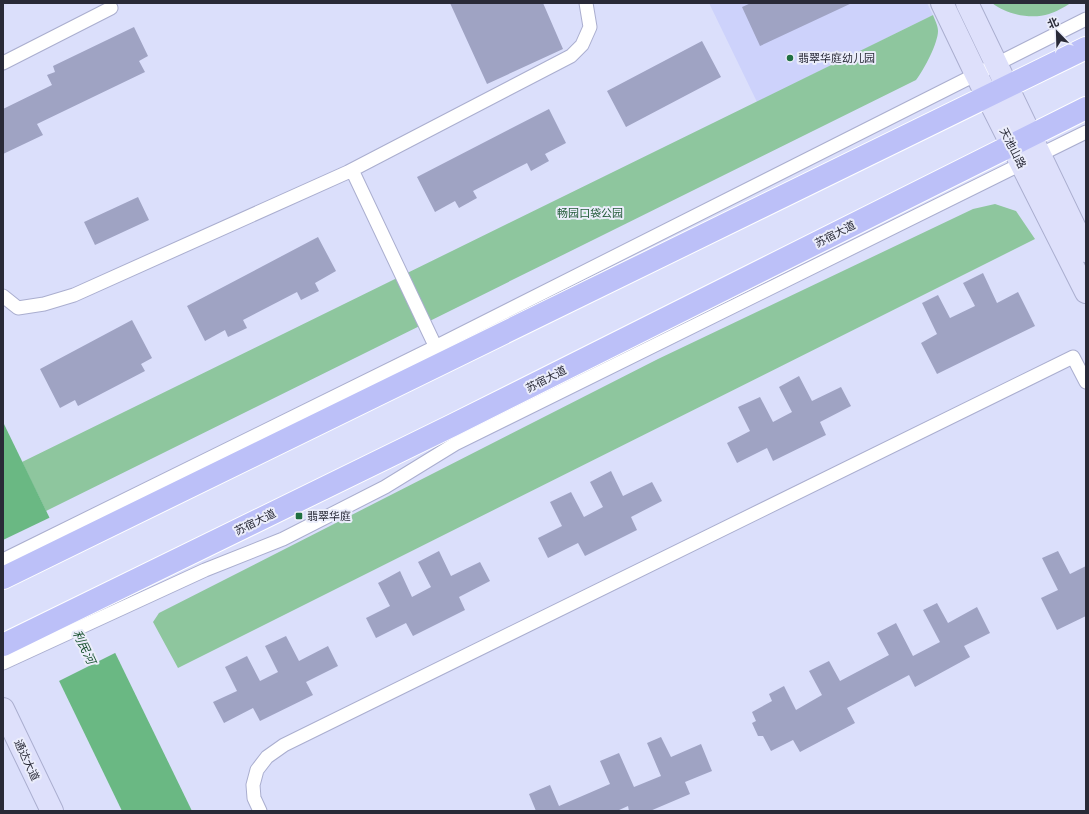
<svg xmlns="http://www.w3.org/2000/svg" width="1089" height="814" viewBox="0 0 1089 814" font-family="'Archivo Narrow','Noto Sans SC',sans-serif">
  <style>
    .built { fill: #cdd2fb }
    .green { fill: #8ec69e }
    .water { fill: #6ab883 }
    .pier { fill: #dbdffb }
    .building { fill: #9fa3c3 }
    .lines { fill: none; stroke-linecap: round; stroke-linejoin: round }
    .lane-casing { stroke: #aaaecf; stroke-width: 15 }
    .secondary-casing { stroke: #aaaecf; stroke-width: 24 }
    .primary-casing { stroke: #fff; stroke-width: 24 }
    .lane { stroke: #fff; stroke-width: 13 }
    .secondary { stroke: #dee0fb; stroke-width: 22 }
    .primary { stroke: #bcc0f8; stroke-width: 22 }
    .poi-dot { fill: #207041; stroke: #ebedfb; stroke-width: 1.5 }
    .labels { text-anchor: middle; dominant-baseline: central; stroke-width: 4; stroke-linejoin: round; paint-order: stroke }
    .poi-label { font-size: 11px; fill: #292a37; stroke: #ebedfb; text-anchor: start }
    .street-label { font-size: 11px; fill: #292a37; stroke: #ebedfb }
    .park-label { font-size: 11px; fill: #215a37; stroke: #ebedfb }
    .water-label { font-size: 12px; font-style: italic; fill: #195330; stroke: #ebedfb }
  </style>
  <rect width="100%" height="100%" fill="#dbdffb"/>
  <path class="built" d="M 709,3 L 927,3 L 933,15 L 757,102 Z"/>
  <path class="green" d="M 992,3 L 1071,3 C 1064,7 1056,12 1049,14 C 1031,20 1006,14 992,3 Z
    M 933,15 C 935,20 938,26 938,31 C 938,43 924,70 916,80 L 46,511 L 22,462 Z
    M 995,204 L 1016,211 L 1035,239 L 178,668 L 153,622 L 159,613 L 658,359 L 973,209 Z"/>
  <path class="water" d="M 3,422 L 192,811 L 122,811 L 3,565 Z"/>
  <path class="pier" d="M 51,517 L 117,652 L 57,682 L 3,569 L 3,540 Z"/>
  <path class="building" d="M 450,3 L 543,3 L 563,49 L 487,84 Z
    M 751,3 L 852,3 L 760,46 L 742,7 Z
    M 134,27 L 148,56 L 139,61 L 145,72 L 37,124 L 43,135 L 3,154 L 3,109 L 52,85 L 47,75 L 55,72 L 53,66 Z
    M 702,41 L 721,77 L 626,127 L 607,91 Z
    M 549,109 L 566,143 L 545,154 L 549,161 L 531,171 L 527,163 L 473,191 L 477,198 L 459,208 L 455,201 L 435,212 L 417,177 Z
    M 138,197 L 149,220 L 95,245 L 84,222 Z
    M 318,237 L 336,271 L 315,283 L 319,291 L 301,300 L 297,292 L 243,320 L 247,328 L 228,337 L 225,330 L 205,341 L 187,306 Z
    M 983,273 L 997,303 L 1018,292 L 1035,326 L 937,374 L 921,343 L 937,334 L 922,303 L 938,295 L 950,318 L 975,306 L 963,283 Z
    M 132,320 L 152,358 L 141,364 L 145,371 L 78,406 L 75,400 L 60,408 L 40,369 Z
    M 799,376 L 812,401 L 841,387 L 851,406 L 820,422 L 826,435 L 773,461 L 767,448 L 737,463 L 727,443 L 750,431 L 738,407 L 760,397 L 773,422 L 792,412 L 779,387 Z
    M 611,471 L 623,496 L 652,482 L 662,501 L 631,517 L 637,530 L 585,556 L 578,543 L 548,558 L 538,538 L 562,526 L 550,502 L 571,492 L 584,517 L 603,507 L 590,482 Z
    M 439,551 L 451,576 L 480,562 L 490,581 L 459,597 L 465,610 L 413,636 L 406,623 L 376,638 L 366,618 L 390,606 L 378,583 L 400,571 L 412,597 L 431,587 L 418,562 Z
    M 1058,551 L 1070,574 L 1086,566 L 1086,616 L 1057,630 L 1041,598 L 1058,590 L 1042,558 Z
    M 937,603 L 948,623 L 977,607 L 990,633 L 964,646 L 970,657 L 915,687 L 909,675 L 847,708 L 855,723 L 800,752 L 793,740 L 771,751 L 763,736 L 758,736 L 752,723 L 756,721 L 752,712 L 772,701 L 769,694 L 784,686 L 796,710 L 822,695 L 809,671 L 829,661 L 840,681 L 889,655 L 877,633 L 896,623 L 913,656 L 940,642 L 923,610 Z
    M 286,636 L 299,661 L 328,646 L 338,666 L 306,682 L 313,695 L 260,721 L 253,708 L 224,723 L 213,702 L 237,691 L 225,667 L 247,656 L 260,681 L 278,672 L 265,646 Z
    M 661,737 L 671,757 L 701,744 L 712,771 L 685,782 L 690,794 L 650,811 L 629,811 L 628,806 L 617,811 L 536,811 L 529,794 L 550,785 L 559,806 L 610,784 L 600,761 L 619,753 L 634,787 L 661,776 L 647,743 Z"/>
  <g class="lines">
    <g class="lane-casing">
      <path id="lane" d="M 3,63 L 111,8
        M 352,170 L 439,354
        M 3,296 L 18,308 L 44,304 L 74,295 L 348,172 L 571,56 L 582,45 L 590,27 L 586,3
        M 3,560 L 435,347 L 1086,19
        M 3,663 L 205,570 L 283,539 L 385,487 L 455,444 L 1086,132
        M 260,811 L 254,798 L 253,785 L 257,770 L 267,757 L 284,745 L 1073,357 L 1086,382"/>
    </g>
    <g class="secondary-casing">
      <path id="secondary" d="M 942,3 L 976,74 L 1086,292
        M 967,3 L 1086,251
        M 3,709 L 52,811"/>
    </g>
    <g class="primary-casing">
      <path id="primary" d="M 3,578 L 1086,48
        M 3,645 L 453,425 L 1086,108"/>
    </g>
    <use href="#lane" class="lane"/>
    <use href="#secondary" class="secondary"/>
    <use href="#primary" class="primary"/>
  </g>
  <g class="poi-dot">
    <circle cx="790" cy="58" r="4"/>
    <rect x="295" y="512" width="8" height="8" rx="2"/>
  </g>
  <g class="labels">
    <g class="poi-label">
      <text x="798" y="58">翡翠华庭幼儿园</text>
      <text x="307" y="516">翡翠华庭</text>
    </g>
    <g class="street-label">
      <text transform="translate(1013 148) rotate(63)">天池山路</text>
      <text transform="translate(835 234) rotate(-27)">苏宿大道</text>
      <text transform="translate(546 379) rotate(-27)">苏宿大道</text>
      <text transform="translate(255 522) rotate(-26)">苏宿大道</text>
      <text transform="translate(27 760) rotate(65)">通达大道</text>
    </g>
    <g class="park-label">
      <text x="590" y="213">畅园口袋公园</text>
    </g>
    <g class="water-label">
      <text transform="translate(84 647) rotate(64)">利民河</text>
    </g>
  </g>
  <rect width="1089" height="814" fill="none" stroke="#292a37" stroke-width="8"/>
  <g transform="translate(1057 32) rotate(337)" stroke="#ebedfb" stroke-width="3" paint-order="stroke">
  <path d="M0-3L7 15L0 10L-7 15Z" fill="#292a37"/>
  <text y="-6" font-size="11" font-weight="bold" text-anchor="middle" fill="#292a37">北</text>
  </g>
</svg>
